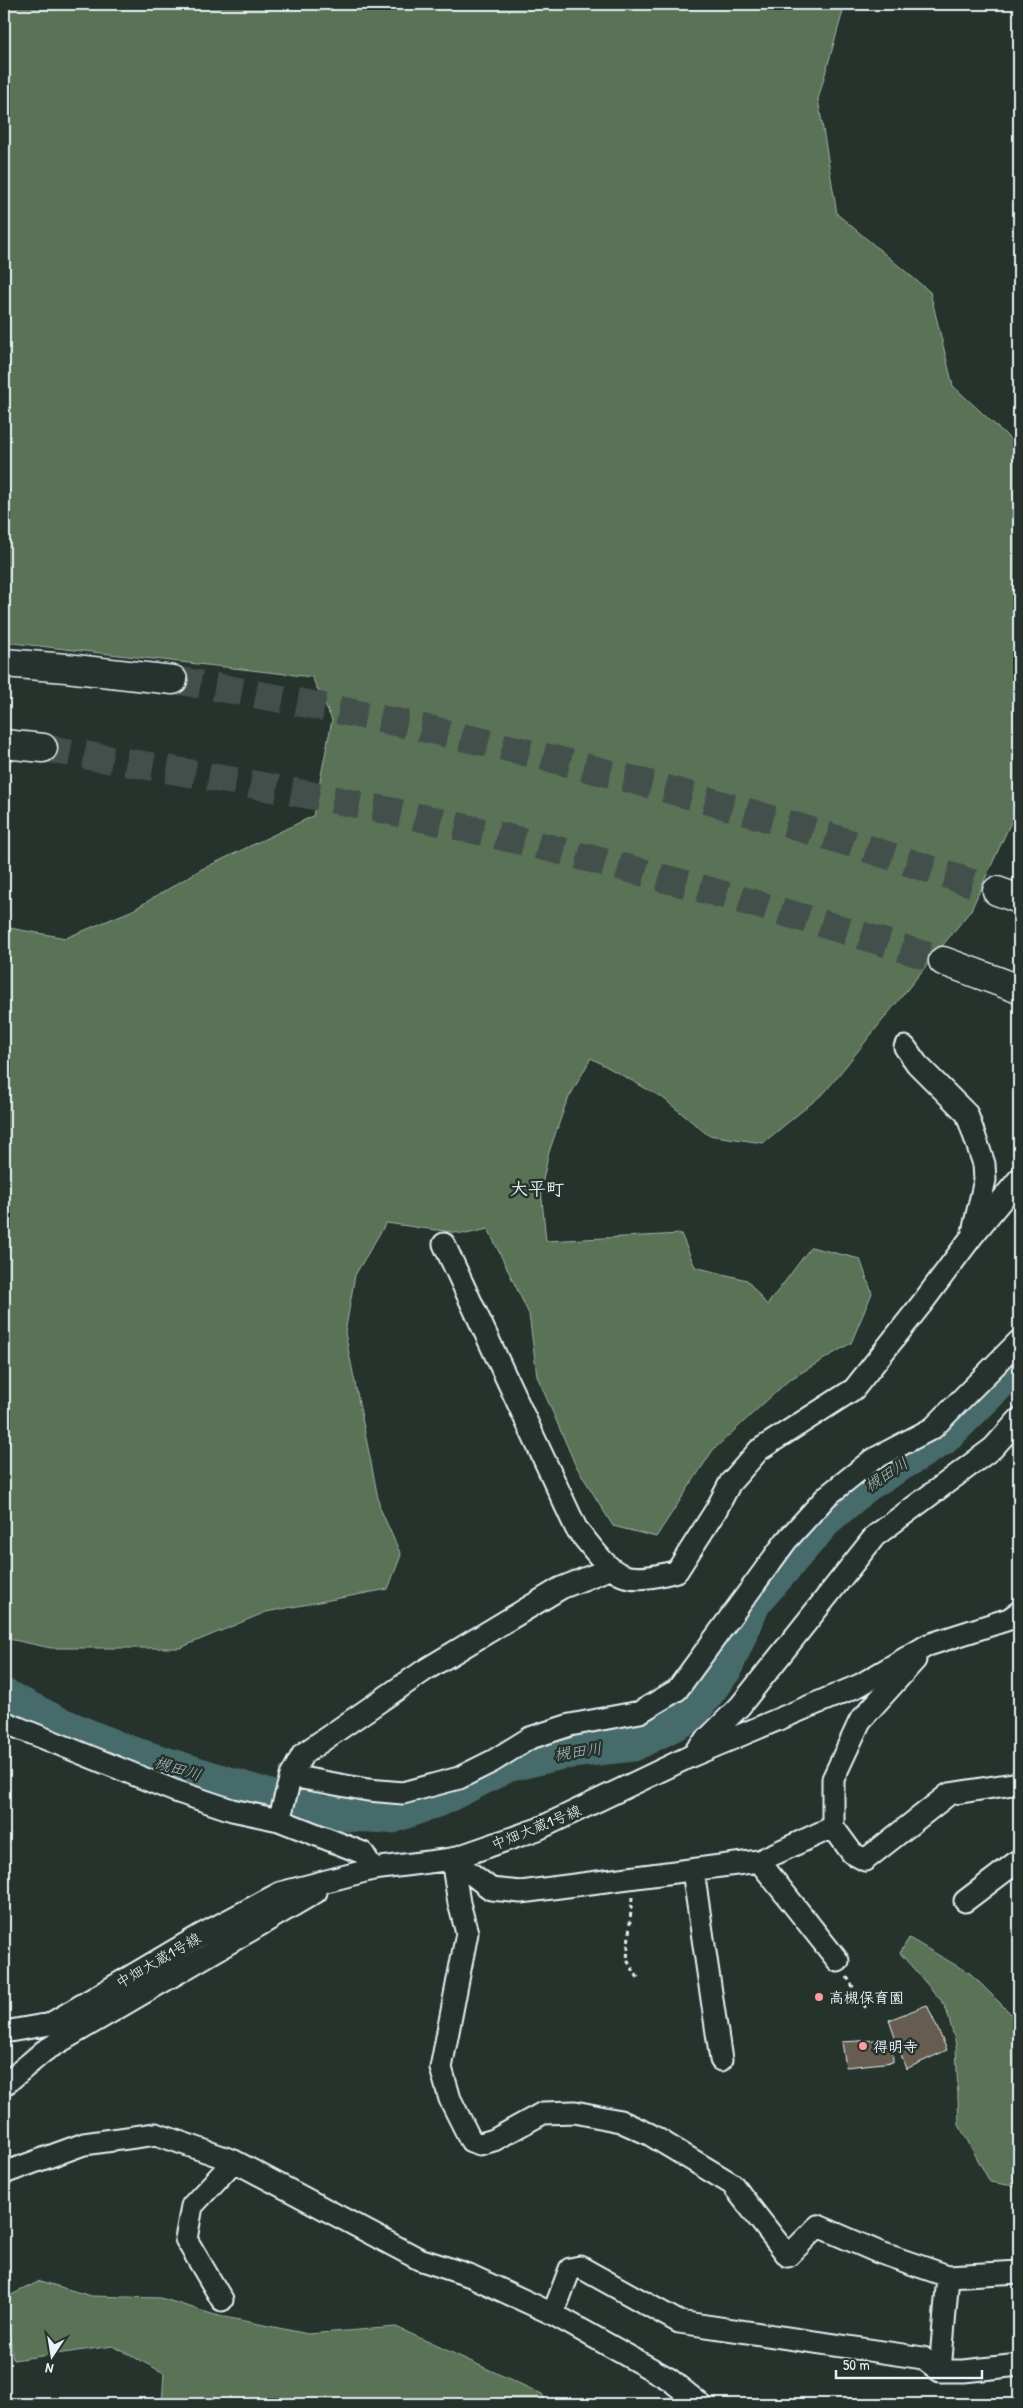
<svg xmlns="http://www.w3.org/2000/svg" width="1023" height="2408" viewBox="0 0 1023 2408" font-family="'Patrick Hand','Klee One',sans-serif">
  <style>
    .green { fill: #5a7257; stroke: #a1b2a8 }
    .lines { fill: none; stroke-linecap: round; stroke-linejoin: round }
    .river { stroke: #476b6a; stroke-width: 35 }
    .building { fill: #665b50; stroke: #e8f1f8 }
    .motorway-tunnel { stroke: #43504b; stroke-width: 28; stroke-dasharray: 28 14; stroke-linecap: butt }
    .minor-casing { stroke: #e8f1f8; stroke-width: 25 }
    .motorway-casing { stroke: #e8f1f8; stroke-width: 31 }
    .path { stroke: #e8f1f8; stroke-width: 3; stroke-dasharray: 4 4; stroke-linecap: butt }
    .minor { stroke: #26332d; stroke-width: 21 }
    .motorway { stroke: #26332d; stroke-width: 28 }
    .poi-dot { fill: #ff9aa2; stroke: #26332d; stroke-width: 2 }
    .labels { text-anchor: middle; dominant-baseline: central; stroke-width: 5; stroke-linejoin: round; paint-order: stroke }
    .street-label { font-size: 15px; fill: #e8f1f8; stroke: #26332d }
    .poi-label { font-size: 15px; font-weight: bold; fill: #e8f1f8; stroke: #26332d; text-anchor: start }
    .water-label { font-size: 16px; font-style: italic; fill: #a8bbbf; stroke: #26332d }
    .quarter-label { font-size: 18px; font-weight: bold; fill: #e8f1f8; stroke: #26332d }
  </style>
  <rect width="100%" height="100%" fill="#26332d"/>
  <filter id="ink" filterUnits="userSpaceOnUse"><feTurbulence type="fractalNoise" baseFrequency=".02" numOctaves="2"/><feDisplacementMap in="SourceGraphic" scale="10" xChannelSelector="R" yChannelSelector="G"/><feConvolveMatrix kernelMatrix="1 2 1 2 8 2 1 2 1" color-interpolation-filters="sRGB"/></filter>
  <g filter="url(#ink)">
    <path class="green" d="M 4,4 L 845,4 L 818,99 L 837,214 L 930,292 L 953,386 L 1019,447 L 1019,816 L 1011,822 L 971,910 L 825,1092 L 763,1143 L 708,1135 L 663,1098 L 591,1058 L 566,1103 L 549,1152 L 541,1189 L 546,1241 L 681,1234 L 695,1267 L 747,1280 L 767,1305 L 811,1247 L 860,1259 L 872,1293 L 851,1343 L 789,1380 L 713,1450 L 656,1537 L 613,1526 L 575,1464 L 537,1376 L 529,1314 L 488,1229 L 466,1234 L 386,1223 L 355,1275 L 345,1333 L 380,1508 L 401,1555 L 388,1589 L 266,1612 L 180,1648 L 51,1648 L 4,1638 L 4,927 L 66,938 L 133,910 L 200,870 L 313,816 L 332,720 L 312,677 L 4,642 Z
      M 909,1938 L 971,1974 L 1019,2022 L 1019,2187 L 990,2182 L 959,2125 L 956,2044 L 945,2005 L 900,1953 Z
      M 40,2281 L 91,2296 L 161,2298 L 215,2315 L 308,2334 L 396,2327 L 542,2394 L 548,2404 L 162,2404 L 164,2373 L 113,2346 L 13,2360 L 5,2298 Z"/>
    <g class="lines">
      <path class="river" d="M 4,1696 L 61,1725 L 123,1751 L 321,1813 L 392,1816 L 442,1798 L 507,1765 L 562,1752 L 633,1744 L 689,1716 L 724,1670 L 754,1602 L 828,1517 L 867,1484 L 943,1438 L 1019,1363"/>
    </g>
    <path class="building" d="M 927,2005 L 947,2050 L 906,2069 L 889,2020 Z
      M 892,2039 L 893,2062 L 846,2067 L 842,2042 Z"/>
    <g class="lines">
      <path class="motorway-tunnel" d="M 173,680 C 385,714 592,765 798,827 C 865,847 931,870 997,891
        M 43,748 C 171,770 300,791 427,819 C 601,858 773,907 943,961"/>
      <g class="minor-casing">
        <path id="minor" d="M 905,1047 L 917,1064 L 967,1114 L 984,1164 L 985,1180 L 973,1232
          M 444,1244 L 576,1528 C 613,1573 616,1588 677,1571 L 716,1510 L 730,1483 L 759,1450 L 854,1389 L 923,1302 L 973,1235 L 1019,1179
          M 915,1660 L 860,1721 L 833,1779 L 833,1827 L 852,1853 L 865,1860 L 949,1794 L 1019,1783
          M 4,1722 L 175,1791 L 232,1810 L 279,1820 L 363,1853 L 373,1869
          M 697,1749 L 740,1706 L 875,1536 L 993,1448 L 1019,1419
          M 291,1776 L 368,1790 L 403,1793 L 459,1778 L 493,1761 L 530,1738 L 570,1725 L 640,1712 L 677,1690 L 786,1541 L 827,1496 L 872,1460 L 933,1428 L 1019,1341
          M 279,1820 L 291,1776 L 303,1754 L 425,1670 L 561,1588 L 609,1569
          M 452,1859 L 459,1903 L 467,1933 L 441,2068 L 450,2099 L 471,2141 L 480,2144 L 494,2140 L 543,2113 L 575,2112 L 620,2121 L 649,2134 L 732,2184 L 788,2256 L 818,2226 L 878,2252 L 948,2276 L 1019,2272
          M 452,1859 L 491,1889 L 521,1892 L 759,1861 L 833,1827
          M 759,1861 L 838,1961
          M 693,1871 L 721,2060
          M 965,1901 L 1019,1860
          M 4,2032 L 50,2024 L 199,1936 L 280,1893 L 373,1869 L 452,1859 L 538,1829 L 691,1756 L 860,1685 L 928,1645 L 1009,1619 L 1019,1612
          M 4,2085 L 44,2051 L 316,1892
          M 4,2173 L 84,2144 L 156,2134 L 234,2161 L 419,2259 L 471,2276 L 553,2314 L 570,2269 L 580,2267 L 679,2322 L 923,2358 L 940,2371 L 964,2371 L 1019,2365
          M 222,2300 L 186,2239 L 192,2206 L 234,2161
          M 553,2314 L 669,2379 L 700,2404
          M 940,2371 L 948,2276"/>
      </g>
      <g class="motorway-casing">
        <path id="motorway" d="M 4,663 L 66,668 L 173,680
          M 4,744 L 43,748
          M 997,891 L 1019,899
          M 943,961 L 1019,989"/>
      </g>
      <path class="path" d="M 632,1897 L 627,1960 L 638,1978
        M 847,1977 L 867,2010"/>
      <use href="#minor" class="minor"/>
      <use href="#motorway" class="motorway"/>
    </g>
  </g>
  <g class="poi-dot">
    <circle cx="819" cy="1997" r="5"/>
    <circle cx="863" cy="2046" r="5"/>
  </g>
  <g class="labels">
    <g class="street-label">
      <text transform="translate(536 1827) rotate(-22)">中畑大蔵1号線</text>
      <text transform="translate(158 1960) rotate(-30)">中畑大蔵1号線</text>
    </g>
    <g class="poi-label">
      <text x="829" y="1997">高槻保育園</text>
      <text x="873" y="2046">得明寺</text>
    </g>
    <g class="water-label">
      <text transform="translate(886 1474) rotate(-33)">槻田川</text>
      <text transform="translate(578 1751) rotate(-8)">槻田川</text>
      <text transform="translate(178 1768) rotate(17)">槻田川</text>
    </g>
    <g class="quarter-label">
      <text x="537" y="1188">大平町</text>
    </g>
  </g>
  <rect width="1023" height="2408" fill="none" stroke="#26332d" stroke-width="20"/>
  <rect x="10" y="10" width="1003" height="2388" fill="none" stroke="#e8f1f8" stroke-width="2" filter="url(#ink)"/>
  <g transform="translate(52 2356) rotate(192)" stroke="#26332d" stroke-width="4" paint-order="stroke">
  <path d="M0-4L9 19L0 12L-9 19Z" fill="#e8f1f8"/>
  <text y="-8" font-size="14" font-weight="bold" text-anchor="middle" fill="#e8f1f8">N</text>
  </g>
  <path d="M836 2370v8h146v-8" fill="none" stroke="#e8f1f8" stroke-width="2.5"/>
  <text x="843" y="2370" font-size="15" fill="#e8f1f8" stroke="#26332d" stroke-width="4" paint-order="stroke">50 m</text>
</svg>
